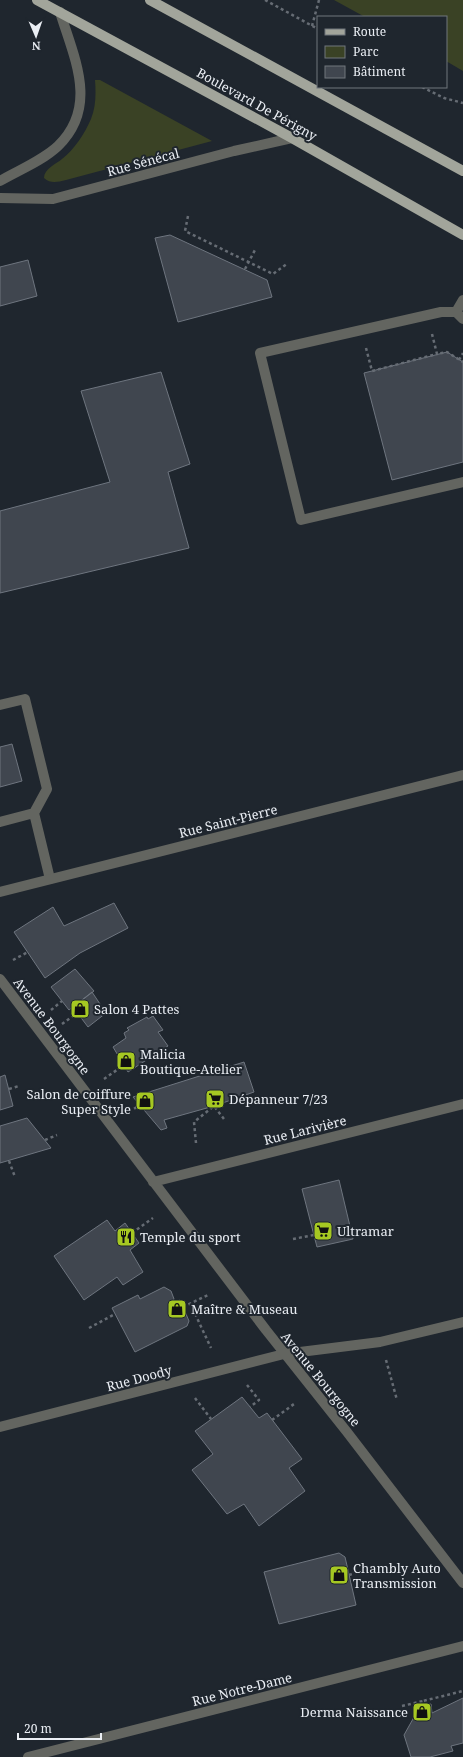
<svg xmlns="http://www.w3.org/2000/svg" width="463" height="1757" viewBox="0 0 463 1757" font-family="'Noto Serif',serif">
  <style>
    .green { fill: #3a4225 }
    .building { fill: #40464f; stroke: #6e757f }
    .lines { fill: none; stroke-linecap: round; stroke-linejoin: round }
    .path { stroke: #666c74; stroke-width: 2.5; stroke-dasharray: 3 3; stroke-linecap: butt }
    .service { stroke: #636560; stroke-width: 10 }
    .minor { stroke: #636560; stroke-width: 10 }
    .tertiary { stroke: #636560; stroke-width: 10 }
    .primary { stroke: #a2a59b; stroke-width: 10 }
    .labels { text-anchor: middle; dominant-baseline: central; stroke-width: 4; stroke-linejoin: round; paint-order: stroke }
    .street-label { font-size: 13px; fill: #eaeef4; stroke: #1f262e }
    .poi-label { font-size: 13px; fill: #eaeef4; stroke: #1f262e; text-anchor: start }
  </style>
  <rect width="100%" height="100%" fill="#1f262e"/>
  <path class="green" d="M 334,0 L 463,0 L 463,71 L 446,61 L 446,17 L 365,17 Z
    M 95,80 L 100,80 L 212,141 L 66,180 C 57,182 51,184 44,178 C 44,169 56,164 62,159 C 74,150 85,133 91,119 C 96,107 96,93 95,80 Z"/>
  <path class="building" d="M 170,235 L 267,280 L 272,297 L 178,322 L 155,238 Z
    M 28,260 L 37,296 L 0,306 L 0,267 Z
    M 447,352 L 463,362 L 463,462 L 392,480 L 364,373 Z
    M 161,372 L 190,464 L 168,472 L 189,548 L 0,593 L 0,511 L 110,482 L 81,391 Z
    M 12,744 L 22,781 L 0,787 L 0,747 Z
    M 114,903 L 128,928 L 80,953 L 45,978 L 14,932 L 53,907 L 64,926 Z
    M 75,969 L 94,991 L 69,1010 L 51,987 Z
    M 92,992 L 106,1013 L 88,1027 L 73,1007 Z
    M 153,1016 L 163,1030 L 158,1032 L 168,1046 L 128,1072 L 113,1047 L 126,1038 L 124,1033 L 129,1030 L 127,1028 L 147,1017 L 148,1019 Z
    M 244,1062 L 254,1092 L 214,1106 L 164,1120 L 167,1128 L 161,1130 L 133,1097 Z
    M 5,1075 L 13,1106 L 0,1110 L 0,1077 Z
    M 27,1118 L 51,1148 L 0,1163 L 0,1126 Z
    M 339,1180 L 353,1239 L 317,1247 L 302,1189 Z
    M 107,1220 L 115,1231 L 125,1223 L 139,1243 L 130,1250 L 143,1272 L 123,1285 L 117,1277 L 84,1300 L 54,1256 Z
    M 164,1287 L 171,1291 L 174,1299 L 172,1303 L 180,1300 L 189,1321 L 187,1326 L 135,1352 L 112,1308 L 138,1295 L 140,1299 Z
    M 242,1397 L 259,1418 L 267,1413 L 302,1459 L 289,1468 L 305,1491 L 259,1526 L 244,1504 L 227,1514 L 192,1470 L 213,1454 L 195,1431 Z
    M 339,1553 L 345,1557 L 356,1605 L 279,1624 L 264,1572 Z
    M 463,1698 L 463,1743 L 451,1746 L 453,1751 L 430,1757 L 411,1757 L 404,1735 L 418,1710 L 417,1707 L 431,1704 L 432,1713 Z"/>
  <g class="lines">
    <path class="path" d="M 265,0 L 318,29
      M 312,26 L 319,0
      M 422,87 L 444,98 L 463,103
      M 188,216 L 185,231 L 273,274 L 288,263
      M 245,269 L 256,248
      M 432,334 L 437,354 L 447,352 L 463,362
      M 366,348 L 372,371 L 437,354
      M 459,360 L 463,353
      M 13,960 L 28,952
      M 51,1010 L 62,1001
      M 62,1024 L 77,1013
      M 104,1079 L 124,1065
      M 9,1089 L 19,1086
      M 129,1112 L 140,1105
      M 45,1140 L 57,1135
      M 196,1143 L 194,1122 L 214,1106 L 224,1119
      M 9,1161 L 15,1177
      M 132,1233 L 153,1218
      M 293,1239 L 314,1235
      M 190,1303 L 211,1348
      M 183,1307 L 210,1294
      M 89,1328 L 115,1314
      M 386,1360 L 397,1400
      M 247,1385 L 259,1400 L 250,1407
      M 195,1398 L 211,1419
      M 272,1420 L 294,1404
      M 349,1575 L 382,1565
      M 402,1706 L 423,1701
      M 424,1706 L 423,1701 L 463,1691"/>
    <path class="service" d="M 463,300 L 456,312 L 463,319
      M 456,312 L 441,312 L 260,353 L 301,520 L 463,482
      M 0,705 L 25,699 L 47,789 L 34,813
      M 0,822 L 34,813 L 50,879
      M 284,1354 L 380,1342 L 463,1322"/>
    <path class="minor" d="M 0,181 C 19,170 42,161 58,146 C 99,106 74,58 60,12
      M 0,198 L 53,199 L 234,151 L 292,138
      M 0,892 L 463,775
      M 0,1427 L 284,1354
      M 28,1757 L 463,1646"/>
    <path class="tertiary" d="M 0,979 L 266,1330 L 347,1432 L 463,1583
      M 153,1182 L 463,1104"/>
    <path class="primary" d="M 37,0 L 292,138 L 463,235
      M 150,0 L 463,171"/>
  </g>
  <defs>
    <g id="shop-square" transform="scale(1)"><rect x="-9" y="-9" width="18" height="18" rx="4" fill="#a6c822" stroke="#1f262e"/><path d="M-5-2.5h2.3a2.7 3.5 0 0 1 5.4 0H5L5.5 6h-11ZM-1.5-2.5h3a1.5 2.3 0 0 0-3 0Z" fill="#111"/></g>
    <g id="supermarket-square" transform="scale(1)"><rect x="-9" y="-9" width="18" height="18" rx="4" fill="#a6c822" stroke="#1f262e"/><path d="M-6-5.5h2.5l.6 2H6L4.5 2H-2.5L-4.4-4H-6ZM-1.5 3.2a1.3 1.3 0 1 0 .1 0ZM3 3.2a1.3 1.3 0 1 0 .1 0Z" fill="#111"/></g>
    <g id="restaurant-square" transform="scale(1)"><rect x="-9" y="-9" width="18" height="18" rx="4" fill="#a6c822" stroke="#1f262e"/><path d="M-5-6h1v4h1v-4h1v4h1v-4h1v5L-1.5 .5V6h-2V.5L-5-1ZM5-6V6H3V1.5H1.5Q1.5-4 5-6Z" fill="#111"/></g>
  </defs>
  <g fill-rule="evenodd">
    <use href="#shop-square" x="80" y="1009"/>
    <use href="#shop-square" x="126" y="1061"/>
    <use href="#supermarket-square" x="215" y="1099"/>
    <use href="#shop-square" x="145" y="1101"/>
    <use href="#supermarket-square" x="323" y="1231"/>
    <use href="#restaurant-square" x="126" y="1237"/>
    <use href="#shop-square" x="177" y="1309"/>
    <use href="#shop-square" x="339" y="1575"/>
    <use href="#shop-square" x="422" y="1712"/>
  </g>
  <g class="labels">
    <g class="street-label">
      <text transform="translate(257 104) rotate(29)">Boulevard De Périgny</text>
      <text transform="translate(143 162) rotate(-15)">Rue Sénécal</text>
      <text transform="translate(228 821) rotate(-14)">Rue Saint-Pierre</text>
      <text transform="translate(52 1026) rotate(53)">Avenue Bourgogne</text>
      <text transform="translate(305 1130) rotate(-14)">Rue Larivière</text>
      <text transform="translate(139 1378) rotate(-15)">Rue Doody</text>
      <text transform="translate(321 1379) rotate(51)">Avenue Bourgogne</text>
      <text transform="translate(242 1689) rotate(-14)">Rue Notre-Dame</text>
    </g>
    <g class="poi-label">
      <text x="94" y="1009">Salon 4 Pattes</text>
      <text x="140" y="1054">Malicia<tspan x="140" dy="15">Boutique-Atelier</tspan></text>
      <text x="131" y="1094" text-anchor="end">Salon de coiffure<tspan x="131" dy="15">Super Style</tspan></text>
      <text x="229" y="1099">Dépanneur 7/23</text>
      <text x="337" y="1231">Ultramar</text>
      <text x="140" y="1237">Temple du sport</text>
      <text x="191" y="1309">Maître &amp; Museau</text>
      <text x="353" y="1568">Chambly Auto<tspan x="353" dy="15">Transmission</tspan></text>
      <text x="408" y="1712" text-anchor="end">Derma Naissance</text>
    </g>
  </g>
  <rect x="317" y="16" width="130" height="72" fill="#1f262e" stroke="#70767d"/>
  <rect x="325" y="29" width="20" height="6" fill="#a2a59b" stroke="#70767d"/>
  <text x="353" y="36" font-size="12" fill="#eaeef4">Route</text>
  <rect x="325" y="46" width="20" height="12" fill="#3a4225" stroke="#70767d"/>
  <text x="353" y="56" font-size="12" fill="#eaeef4">Parc</text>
  <rect x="325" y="66" width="20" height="12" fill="#40464f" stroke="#70767d"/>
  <text x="353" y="76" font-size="12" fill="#eaeef4">Bâtiment</text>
  <g transform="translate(36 36) rotate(178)" stroke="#1f262e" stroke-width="3" paint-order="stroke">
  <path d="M0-3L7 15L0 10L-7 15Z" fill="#eaeef4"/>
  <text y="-6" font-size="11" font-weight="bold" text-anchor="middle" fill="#eaeef4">N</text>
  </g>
  <path d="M18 1733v6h83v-6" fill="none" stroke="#eaeef4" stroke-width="2"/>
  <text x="24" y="1733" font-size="12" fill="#eaeef4" stroke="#1f262e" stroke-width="3" paint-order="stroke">20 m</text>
</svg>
